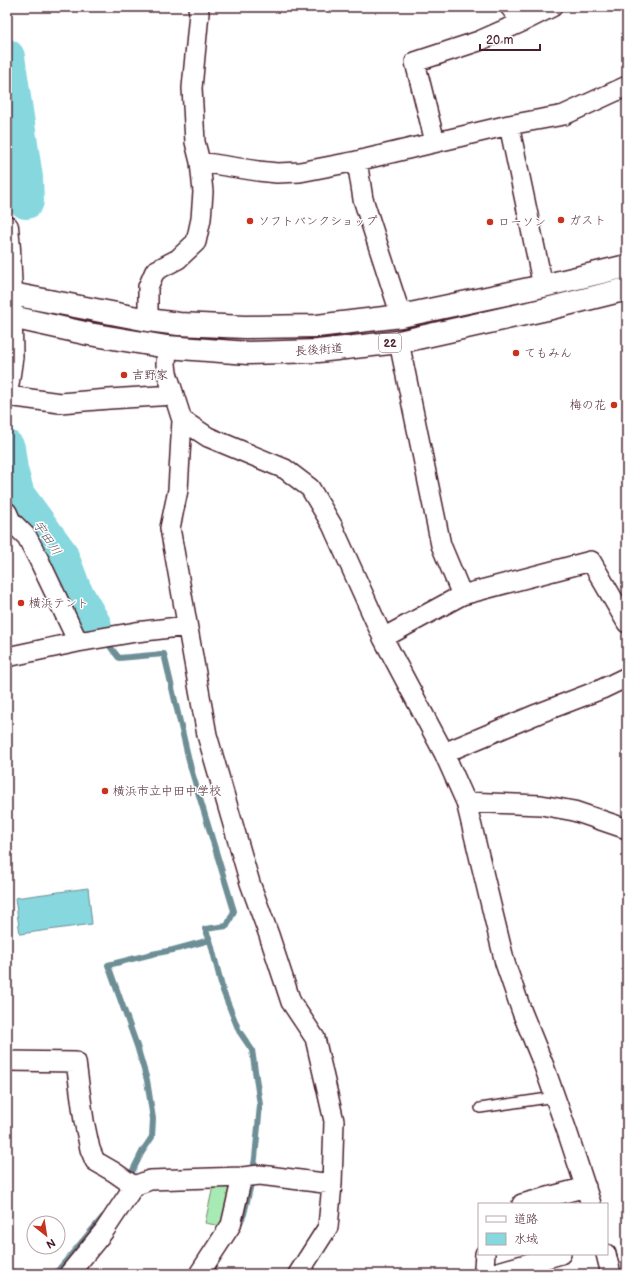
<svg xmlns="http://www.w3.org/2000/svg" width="634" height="1281" viewBox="0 0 634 1281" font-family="'Balsamiq Sans','Klee One',sans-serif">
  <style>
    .green { fill: #a8eab3; stroke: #79846f }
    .water { fill: #86d8de; stroke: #6e8e96 }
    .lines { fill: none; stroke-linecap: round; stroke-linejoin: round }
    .stream { stroke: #6e8e96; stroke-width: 6 }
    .river { stroke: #86d8de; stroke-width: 36 }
    .lane-casing { stroke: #4a1f2b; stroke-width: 12 }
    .street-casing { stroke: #4a1f2b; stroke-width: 22 }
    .secondary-casing { stroke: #4a1f2b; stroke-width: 25 }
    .primary-casing { stroke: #4a1f2b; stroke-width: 25 }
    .lane { stroke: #fff; stroke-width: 9 }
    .street { stroke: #fff; stroke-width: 19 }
    .secondary { stroke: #fff; stroke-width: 22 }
    .primary { stroke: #fff; stroke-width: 22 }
    .poi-dot { fill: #c8321e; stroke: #fff; stroke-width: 1.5 }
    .labels { text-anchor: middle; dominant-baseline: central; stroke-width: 3; stroke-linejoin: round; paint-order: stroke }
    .shield { fill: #fff; stroke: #80626b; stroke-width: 1 }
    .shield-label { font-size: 11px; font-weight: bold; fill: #4a1f2b }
    .poi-label { font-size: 12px; fill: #4a1f2b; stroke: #fff; text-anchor: start }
    .street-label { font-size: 12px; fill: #4a1f2b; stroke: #fff }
    .water-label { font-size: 13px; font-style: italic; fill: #5c5661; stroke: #fff }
  </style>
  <rect width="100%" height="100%" fill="#fff"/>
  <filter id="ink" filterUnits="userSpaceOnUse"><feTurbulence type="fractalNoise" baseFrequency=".025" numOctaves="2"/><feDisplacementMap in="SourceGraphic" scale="8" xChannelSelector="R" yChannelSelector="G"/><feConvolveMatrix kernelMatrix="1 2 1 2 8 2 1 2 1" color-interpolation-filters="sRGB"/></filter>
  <g filter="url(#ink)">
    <path class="green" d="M 213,1186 L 230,1186 L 221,1226 L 205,1223 Z"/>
    <path class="water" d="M 88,888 L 92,924 L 20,934 L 15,898 Z"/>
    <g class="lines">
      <path class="stream" d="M 94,626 L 119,658 L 164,654 L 191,769 L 234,911 L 227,926 L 205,929 L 210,940 L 223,991 L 239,1031 L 252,1050 L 260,1105 L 255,1158 L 251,1184 L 244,1214 L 240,1223
        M 128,1180 L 142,1152 L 152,1137 L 153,1119 L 147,1080 L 137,1046 L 108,965 L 152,954 L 173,950 L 210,940
        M 55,1274 L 103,1217"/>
      <path class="river" d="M 7,57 L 25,178 L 26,201
        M 7,448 L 10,470 L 17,495 L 60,554 L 74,591 L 94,626"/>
      <g class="lane-casing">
        <path id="lane" d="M 480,1108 L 555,1097"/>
      </g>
      <g class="street-casing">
        <path id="street" d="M 510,7 L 522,22
          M 509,125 L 543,286
          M 435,142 L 415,62 L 479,41 L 522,22 L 552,7
          M 357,161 L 363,199 L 401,316
          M 200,162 L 258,171 L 277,173 L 300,172 L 357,161 L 509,125 L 564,115 L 627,86
          M 148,320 L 148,287 L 155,271 L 178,259 L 196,242 L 201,219 L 203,192 L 200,162 L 195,142 L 192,88 L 199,13 L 198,7
          M 399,342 L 441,545 L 462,595
          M 167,347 L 166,364 L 167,373 L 182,420 L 178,490 L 170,528 L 207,735 L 250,883 L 269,935 L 291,1002 L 315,1038 L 334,1121 L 332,1184 L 328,1227 L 298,1274
          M 8,396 L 60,403 L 109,399 L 174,395
          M 7,398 L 13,357 L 12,304
          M 182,420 L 208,437 L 285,469 L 310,488 L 332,525 L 383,638 L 444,753 L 466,802 L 505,963 L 522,1012 L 544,1066 L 568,1134 L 591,1204
          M 7,512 L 11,521 L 27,537 L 39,560 L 78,642
          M 383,638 L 462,595 L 591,561 L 627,623
          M 7,657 L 78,642 L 136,632 L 187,626
          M 444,753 L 537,714 L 602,689 L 627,677
          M 466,802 L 541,805 L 574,811 L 627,829
          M 7,1061 L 76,1062 L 84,1121 L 90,1149 L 95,1161 L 114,1172 L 134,1186 L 150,1180 L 242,1177 L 260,1175 L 332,1184
          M 522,1204 L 586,1187
          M 485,1254 L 484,1267 L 491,1274 L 561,1254
          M 606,1254 L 611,1274
          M 69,1274 L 104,1231 L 134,1186
          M 199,1274 L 231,1225 L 242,1177"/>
      </g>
      <g class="secondary-casing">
        <path id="secondary" d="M 7,227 L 9,249 L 11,294"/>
      </g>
      <g class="primary-casing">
        <path id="primary" d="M 7,293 L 148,320 L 179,324 L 245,327 L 317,326 L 401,316 L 543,286 L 627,266
          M 7,316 L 89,334 L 167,347 L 248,353 L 318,351 L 399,342 L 547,309 L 627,289"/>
      </g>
      <use href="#lane" class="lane"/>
      <use href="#street" class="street"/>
      <use href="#secondary" class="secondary"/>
      <use href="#primary" class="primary"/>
    </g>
  </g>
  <g class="poi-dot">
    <circle cx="561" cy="220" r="4"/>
    <circle cx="250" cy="221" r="4"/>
    <circle cx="490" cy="222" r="4"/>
    <circle cx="516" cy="353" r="4"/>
    <circle cx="124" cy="375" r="4"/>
    <circle cx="614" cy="405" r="4"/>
    <circle cx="21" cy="603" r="4"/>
    <circle cx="105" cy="791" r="4"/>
  </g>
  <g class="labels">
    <rect class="shield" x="379" y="334" width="22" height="18" rx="3"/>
    <g class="shield-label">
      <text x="390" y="343">22</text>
    </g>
    <g class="poi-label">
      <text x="569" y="220">ガスト</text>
      <text x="258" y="221">ソフトバンクショップ</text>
      <text x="498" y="222">ローソン</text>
      <text x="524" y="353">てもみん</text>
      <text x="132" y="375">吉野家</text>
      <text x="606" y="405" text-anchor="end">梅の花</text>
      <text x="29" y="603">横浜テント</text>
      <text x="113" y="791">横浜市立中田中学校</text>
    </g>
    <g class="street-label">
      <text transform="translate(319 350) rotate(-4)">長後街道</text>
    </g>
    <g class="water-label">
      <text transform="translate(47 538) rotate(56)">宇田川</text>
    </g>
  </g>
  <rect width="634" height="1281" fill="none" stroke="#fff" stroke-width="24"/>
  <rect x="12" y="12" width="610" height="1257" fill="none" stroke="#4a1f2b" stroke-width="1.5" filter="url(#ink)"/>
  <rect x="478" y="1203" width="130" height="52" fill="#ffffff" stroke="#b7a5aa"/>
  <rect x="486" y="1216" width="20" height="6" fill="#ffffff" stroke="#b7a5aa"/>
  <text x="514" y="1223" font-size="12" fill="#4a1f2b">道路</text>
  <rect x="486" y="1233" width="20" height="12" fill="#86d8de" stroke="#b7a5aa"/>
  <text x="514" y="1243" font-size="12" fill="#4a1f2b">水域</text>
  <g transform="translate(46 1235) rotate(150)"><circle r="19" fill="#ffffff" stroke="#b7a5aa"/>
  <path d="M0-3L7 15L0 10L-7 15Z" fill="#c8321e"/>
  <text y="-6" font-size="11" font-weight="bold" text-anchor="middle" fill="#4a1f2b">N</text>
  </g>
  <path d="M480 44v6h60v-6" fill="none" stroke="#4a1f2b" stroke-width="2"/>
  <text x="486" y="44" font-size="12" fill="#4a1f2b" stroke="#ffffff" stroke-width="3" paint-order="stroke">20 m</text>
</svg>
